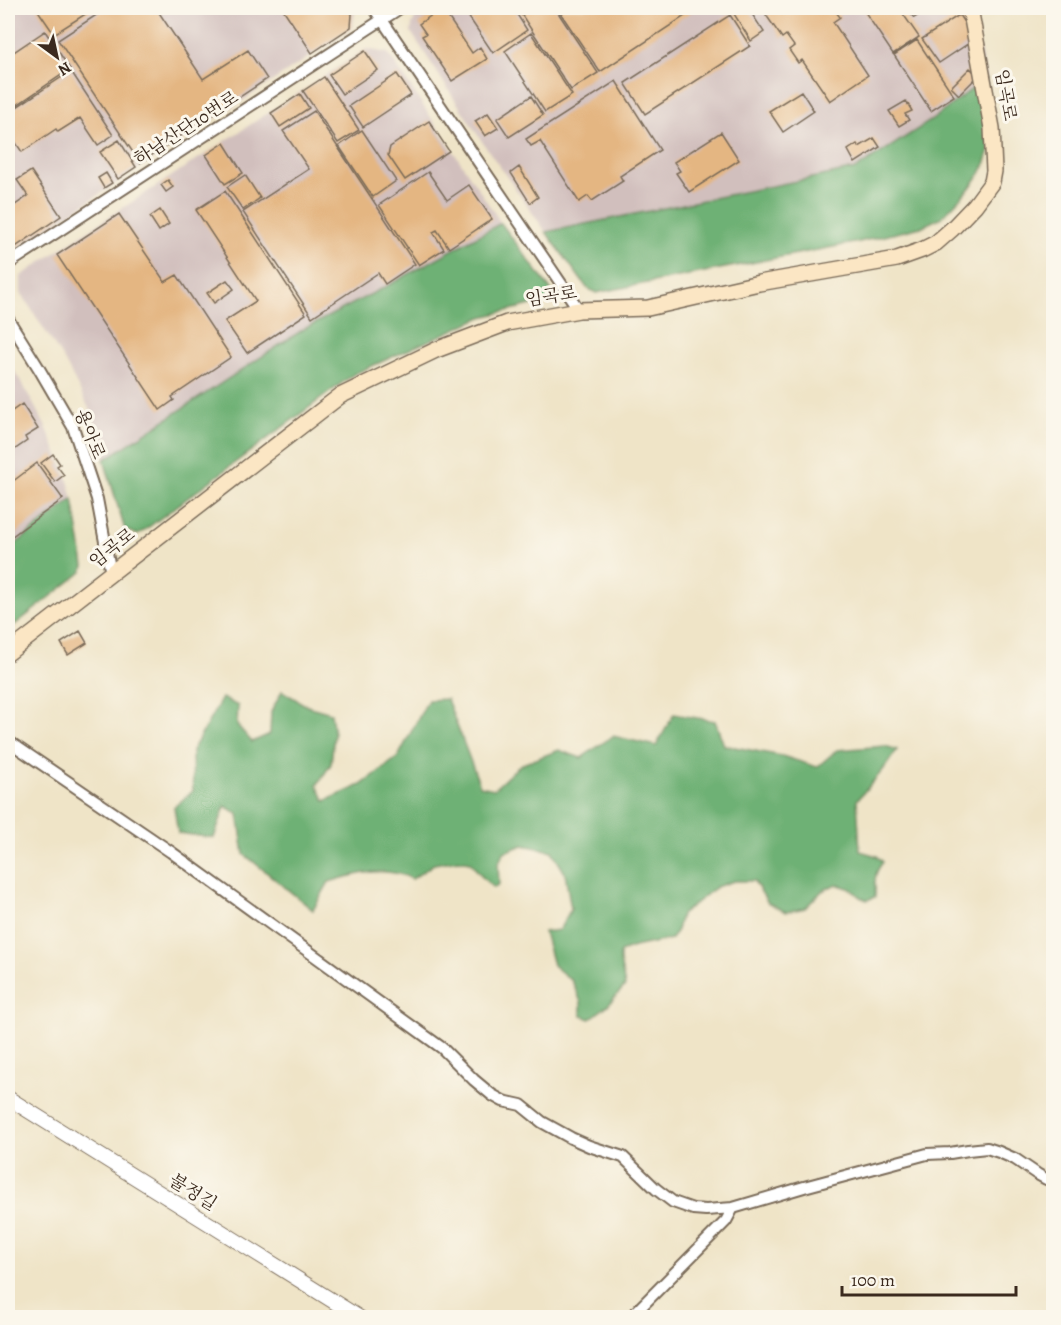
<svg xmlns="http://www.w3.org/2000/svg" width="1061" height="1325" viewBox="0 0 1061 1325" font-family="Alegreya,'Noto Serif KR',serif">
  <style>
    .industrial { fill: #d1bfbd }
    .forest { fill: #6eb174; stroke: #546e49; stroke-width: 1.5 }
    .building { fill: #e4b682 }
    .lines { fill: none; stroke-linecap: round; stroke-linejoin: round }
    .minor-casing { stroke: #7a6b59; stroke-width: 14 }
    .tertiary-casing { stroke: #7a6b59; stroke-width: 16 }
    .secondary-casing { stroke: #7a6b59; stroke-width: 18 }
    .minor { stroke: #fff; stroke-width: 10 }
    .tertiary { stroke: #fff; stroke-width: 14 }
    .secondary { stroke: #fbe6c4; stroke-width: 15 }
    .labels { text-anchor: middle; dominant-baseline: central; stroke-width: 6; stroke-linejoin: round; paint-order: stroke }
    .street-label { font-size: 18px; fill: #3b2a1e; stroke: #fbf7ec }
  </style>
  <rect width="100%" height="100%" fill="#fbf7ec"/>
  <filter id="ink" filterUnits="userSpaceOnUse"><feTurbulence type="fractalNoise" baseFrequency=".0167" numOctaves="2"/><feDisplacementMap in="SourceGraphic" scale="12" xChannelSelector="R" yChannelSelector="G"/><feConvolveMatrix kernelMatrix="1 2 1 2 8 2 1 2 1" color-interpolation-filters="sRGB"/></filter>
  <filter id="wash" filterUnits="userSpaceOnUse"><feTurbulence type="fractalNoise" baseFrequency=".008" numOctaves="4" result="noise"/><feDisplacementMap in="SourceGraphic" scale="24" xChannelSelector="R" yChannelSelector="G"/><feGaussianBlur stdDeviation="1.35" result="paint"/><feColorMatrix in="noise" values="0 0 0 0 0 0 0 0 0 0 0 0 0 0 0 0 0 1.4 0 .05"/><feComposite in="paint" operator="in"/></filter>
  <g filter="url(#wash)">
    <rect width="100%" height="100%" fill="#efe4c7"/>
    <path class="industrial" d="M 8,8 L 352,8 L 355,12 L 352,29 L 8,254 Z
      M 427,8 L 971,8 L 986,78 L 932,120 L 856,169 L 546,232 L 485,146 L 411,32 L 412,25 L 417,15 Z
      M 366,49 L 388,53 L 501,223 L 387,286 L 304,329 L 104,460 L 92,414 L 65,362 L 21,293 L 21,276 L 77,238 Z
      M 8,361 L 22,383 L 47,429 L 67,477 L 73,499 L 8,550 Z"/>
    <path class="forest" d="M 986,78 L 990,150 L 983,170 L 969,189 L 942,217 L 921,227 L 859,242 L 596,293 L 587,288 L 546,232 L 856,169 L 932,120 Z
      M 501,223 L 551,290 L 550,297 L 543,302 L 482,317 L 354,374 L 138,535 L 125,530 L 104,460 L 304,329 L 387,286 Z
      M 73,499 L 84,566 L 82,572 L 8,630 L 8,550 Z
      M 282,691 L 307,706 L 331,713 L 334,734 L 331,764 L 317,785 L 325,801 L 361,785 L 398,757 L 428,700 L 447,699 L 480,786 L 494,789 L 520,765 L 559,750 L 581,758 L 613,736 L 656,746 L 674,714 L 715,721 L 724,745 L 782,756 L 817,767 L 837,750 L 885,746 L 897,750 L 883,770 L 857,800 L 860,851 L 877,856 L 883,862 C 872,876 876,880 875,897 L 867,900 L 860,897 L 851,889 L 836,884 L 822,891 L 805,908 L 786,912 L 768,903 L 754,881 L 734,881 L 716,887 L 681,915 L 677,930 L 671,939 L 634,947 L 620,952 L 620,961 L 625,986 L 608,1005 L 590,1019 L 581,1015 L 581,1002 L 572,981 L 553,965 L 544,932 L 559,930 L 571,909 L 565,873 L 552,851 L 523,845 L 504,852 L 498,864 L 499,884 L 494,888 L 483,878 L 470,862 L 458,860 L 434,864 L 412,879 C 386,865 355,874 329,882 L 313,910 L 244,854 L 238,814 L 225,806 L 214,838 L 178,833 L 174,807 L 193,791 L 192,751 L 222,698 L 238,706 L 237,725 L 252,742 L 270,734 L 271,712 Z"/>
    <g id="blocks">
      <path class="building" d="M 39,8 L 95,8 L 54,34 L 37,9 Z
        M 107,8 L 156,8 L 203,79 L 248,50 L 267,79 L 140,163 L 58,40 Z
        M 285,8 L 348,8 L 352,14 L 351,27 L 312,53 L 283,9 Z
        M 442,8 L 472,53 L 480,47 L 487,59 L 452,81 L 422,36 L 426,34 L 419,24 Z
        M 467,8 L 513,8 L 527,30 L 493,53 L 464,10 Z
        M 517,8 L 555,8 L 598,73 L 571,90 Z
        M 557,8 L 697,8 L 600,72 Z
        M 743,8 L 748,8 L 764,32 L 751,41 L 734,14 Z
        M 768,8 L 833,8 L 840,17 L 833,22 L 868,75 L 830,101 L 802,60 L 798,63 L 789,50 L 794,46 L 786,35 L 782,38 L 766,15 L 771,12 Z
        M 872,8 L 899,8 L 919,37 L 893,54 L 865,12 Z
        M 906,8 L 930,8 L 914,18 Z
        M 730,15 L 750,46 L 645,114 L 625,83 Z
        M 959,15 L 975,39 L 939,63 L 922,39 Z
        M 45,31 L 70,69 L 8,111 L 8,56 Z
        M 531,33 L 572,95 L 545,112 L 505,51 Z
        M 917,40 L 954,96 L 931,111 L 894,55 Z
        M 365,51 L 378,70 L 342,94 L 329,75 Z
        M 970,68 L 978,76 L 959,95 L 951,87 Z
        M 71,71 L 113,135 L 98,145 L 80,118 L 58,132 L 56,129 L 22,152 L 8,131 L 8,113 Z
        M 397,74 L 411,95 L 363,127 L 349,106 Z
        M 324,77 L 359,130 L 338,143 L 303,91 Z
        M 616,81 L 660,150 L 620,176 L 623,181 L 592,201 L 588,196 L 579,202 L 540,141 L 531,146 L 526,139 Z
        M 801,91 L 814,111 L 783,132 L 769,111 Z
        M 300,94 L 309,108 L 280,127 L 271,113 Z
        M 531,96 L 543,115 L 509,137 L 497,119 Z
        M 906,101 L 912,111 L 905,114 L 909,120 L 899,126 L 889,111 Z
        M 314,111 L 415,264 L 385,284 L 378,273 L 312,317 L 243,212 L 309,169 L 283,131 Z
        M 488,113 L 498,128 L 485,136 L 475,121 Z
        M 429,121 L 449,151 L 405,180 L 388,155 L 390,147 Z
        M 362,130 L 396,181 L 373,197 L 339,146 Z
        M 721,132 L 739,160 L 689,192 L 676,173 L 680,171 L 674,162 Z
        M 874,138 L 880,147 L 855,163 L 848,150 L 857,144 L 859,147 Z
        M 119,140 L 136,167 L 118,179 L 100,152 Z
        M 224,143 L 243,173 L 225,184 L 206,155 Z
        M 519,167 L 538,197 L 530,203 L 511,173 Z
        M 31,171 L 61,216 L 8,252 L 8,210 L 28,196 L 17,180 Z
        M 428,172 L 447,200 L 469,185 L 492,219 L 449,248 L 437,230 L 433,232 L 444,249 L 419,265 L 379,205 Z
        M 106,173 L 112,183 L 104,188 L 98,178 Z
        M 245,175 L 260,198 L 243,210 L 227,187 Z
        M 168,180 L 173,187 L 166,192 L 161,185 Z
        M 225,191 L 306,314 L 247,353 L 225,321 L 256,301 L 196,210 Z
        M 160,210 L 169,224 L 159,231 L 150,217 Z
        M 119,214 L 165,282 L 177,275 L 231,357 L 172,397 L 174,400 L 160,410 L 57,255 Z
        M 227,280 L 234,289 L 214,303 L 207,293 Z
        M 22,404 L 38,429 L 25,437 L 27,441 L 8,454 L 8,414 Z
        M 53,454 L 60,464 L 57,466 L 64,475 L 55,482 L 41,463 Z
        M 37,463 L 63,499 L 8,539 L 8,485 Z
        M 80,631 L 87,643 L 68,655 L 61,643 Z"/>
    </g>
  </g>
  <g filter="url(#ink)">
    <use href="#blocks" fill-opacity="0" stroke="#7a6b59" stroke-width="1.5"/>
    <g class="lines">
      <g class="minor-casing">
        <path id="minor" d="M 374,8 L 579,310
          M 8,264 L 400,8
          M 8,319 L 38,367 L 73,427 L 97,499 L 111,574
          M 8,741 L 171,852 L 442,1048 L 474,1080 L 492,1095 L 503,1101 L 521,1105 L 542,1122 L 571,1138 L 589,1146 L 623,1157 L 656,1189 L 673,1202 L 693,1209 L 706,1210 L 733,1208 L 804,1187 L 927,1154 L 950,1153 L 968,1150 L 987,1148 L 999,1152 L 1015,1159 L 1037,1174 L 1046,1179 L 1054,1180
          M 630,1318 L 726,1221 L 733,1208"/>
      </g>
      <g class="tertiary-casing">
        <path id="tertiary" d="M 8,1098 L 360,1318"/>
      </g>
      <g class="secondary-casing">
        <path id="secondary" d="M 8,653 L 340,396 L 436,350 L 507,323 L 579,310 L 648,308 L 759,283 L 897,259 L 922,250 L 936,243 L 952,229 L 975,205 L 992,182 L 994,171 L 992,128 L 970,8"/>
      </g>
      <use href="#minor" class="minor"/>
      <use href="#tertiary" class="tertiary"/>
      <use href="#secondary" class="secondary"/>
    </g>
  </g>
  <g class="labels">
    <g class="street-label">
      <text transform="translate(1006 95) rotate(80)">임곡로</text>
      <text transform="translate(186 128) rotate(-33)">하남산단10번로</text>
      <text transform="translate(551 296) rotate(-9)">임곡로</text>
      <text transform="translate(90 434) rotate(68)">용아로</text>
      <text transform="translate(112 548) rotate(-38)">임곡로</text>
      <text transform="translate(193 1192) rotate(32)">불정길</text>
    </g>
  </g>
  <rect width="1061" height="1325" fill="none" stroke="#fbf7ec" stroke-width="30"/>
  <g transform="translate(57 57) rotate(147)" stroke="#fbf7ec" stroke-width="4.5" paint-order="stroke">
  <path d="M0-4.5L10 22L0 15L-10 22Z" fill="#3b2a1e"/>
  <text y="-9" font-size="16" font-weight="bold" text-anchor="middle" fill="#3b2a1e">N</text>
  </g>
  <path d="M842 1286v9h174v-9" fill="none" stroke="#3b2a1e" stroke-width="3"/>
  <text x="851" y="1286" font-size="18" fill="#3b2a1e" stroke="#fbf7ec" stroke-width="4.5" paint-order="stroke">100 m</text>
</svg>
